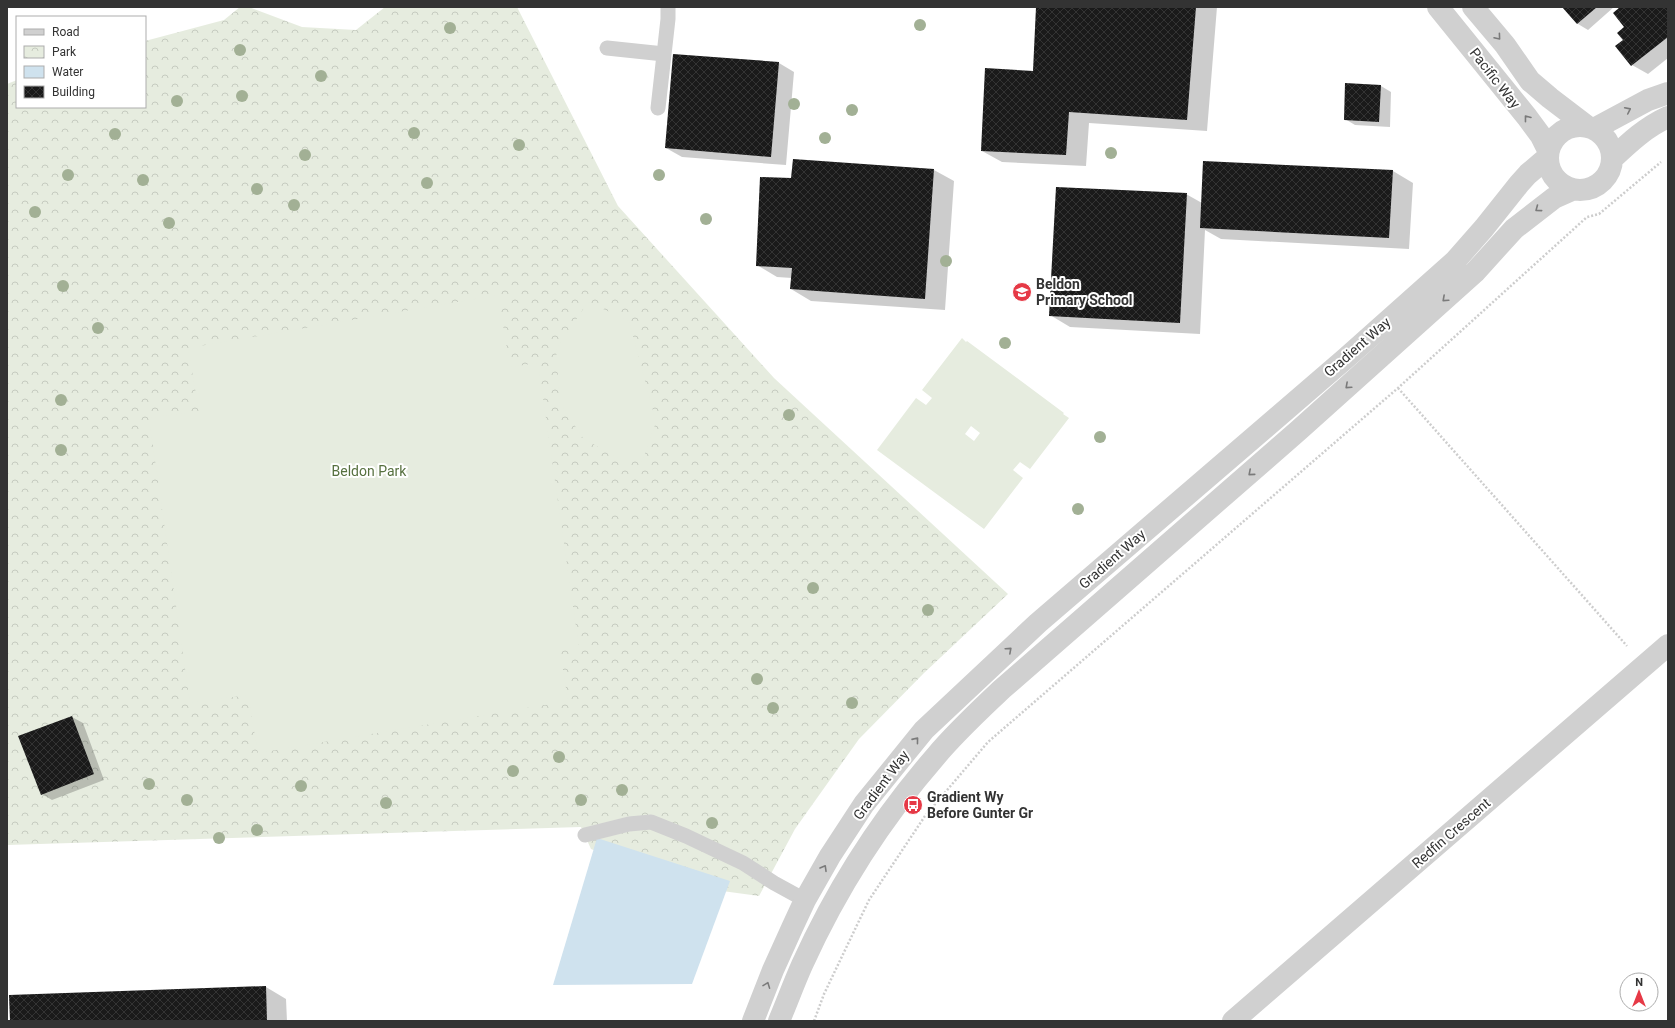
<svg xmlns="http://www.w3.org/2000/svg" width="1675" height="1028" viewBox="0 0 1675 1028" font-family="Roboto,sans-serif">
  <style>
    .park { fill: url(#park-crowns) }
    .pitch { fill: #e6ecdf; fill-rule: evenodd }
    .water { fill: #cfe2ee }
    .shadow { fill: #0003 }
    .building { fill: url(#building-cross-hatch) }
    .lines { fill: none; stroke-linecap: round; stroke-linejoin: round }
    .path { stroke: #cdcdcd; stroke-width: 2.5; stroke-dasharray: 2 2; stroke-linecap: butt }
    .service { stroke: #d0d0d0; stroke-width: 15 }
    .minor { stroke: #d0d0d0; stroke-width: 22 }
    .tertiary { stroke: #d0d0d0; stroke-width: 22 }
    .tree { fill: #a2b095 }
    .oneway { stroke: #7a7a7a }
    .labels { text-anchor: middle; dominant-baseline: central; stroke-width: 4; stroke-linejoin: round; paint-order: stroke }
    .street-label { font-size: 14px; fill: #333; stroke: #fff }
    .poi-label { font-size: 14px; font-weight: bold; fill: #333; stroke: #fff; text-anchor: start }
    .park-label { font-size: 14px; fill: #56703f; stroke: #fff }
  </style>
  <defs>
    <pattern id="park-crowns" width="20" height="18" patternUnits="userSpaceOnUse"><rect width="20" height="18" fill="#e6ecdf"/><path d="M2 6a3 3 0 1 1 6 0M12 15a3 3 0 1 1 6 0" fill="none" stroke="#c6cbc0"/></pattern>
    <pattern id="building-cross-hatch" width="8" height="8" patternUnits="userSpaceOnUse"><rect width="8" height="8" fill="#1a1a1a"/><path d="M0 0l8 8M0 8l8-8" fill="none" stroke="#333"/></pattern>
  </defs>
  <rect width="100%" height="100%" fill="#fff"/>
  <path class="park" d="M 240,7 L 249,7 L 302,27 L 356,30 L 385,7 L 517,7 L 618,206 L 774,378 L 1008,594 L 924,673 L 859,739 L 795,829 L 759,896 L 693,887 L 591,849 L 581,827 L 7,845 L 7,84 L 17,80 L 17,107 L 145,107 L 145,41 L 224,20 Z"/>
  <path class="pitch" d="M 498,295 L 510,367 L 538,363 L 579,648 L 560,651 L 568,701 L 258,753 L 248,695 L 190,703 L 149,418 L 199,411 L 188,348 Z
    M 588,302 L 629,321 L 656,422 L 642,462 L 615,457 L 583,438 L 560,403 L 556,349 Z
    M 962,338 L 966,342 L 967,341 L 1064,413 L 1063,414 L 1069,418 L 1030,469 L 1020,462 L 1013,470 L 1023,478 L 984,529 L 877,450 L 916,398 L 926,405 L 932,398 L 922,390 ZM 971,426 L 980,433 L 974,441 L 965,434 Z"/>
  <path class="water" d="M 597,838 L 730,881 L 692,984 L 553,985 Z"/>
  <path class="shadow" d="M 1037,7 L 1217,7 L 1207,131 L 1089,123 L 1086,166 L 1002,162 L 982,151 L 1034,72 Z
    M 1563,7 L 1614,7 L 1588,30 L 1578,24 Z
    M 1622,7 L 1668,7 L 1668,58 L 1648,74 L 1632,65 L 1624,40 L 1626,27 Z
    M 779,63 L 794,72 L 786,165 L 682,157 L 666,148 Z
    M 1346,84 L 1381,86 L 1391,92 L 1390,127 L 1355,125 L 1345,119 Z
    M 934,170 L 954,181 L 945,310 L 811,301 L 791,289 L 792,278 L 777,277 L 757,265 L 792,179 Z
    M 1393,171 L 1413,183 L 1409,249 L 1221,239 L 1205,230 L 1200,334 L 1070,327 L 1050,315 L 1186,194 L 1202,203 Z
    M 72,717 L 83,723 L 104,780 L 52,800 L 42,794 L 20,736 Z
    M 266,987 L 286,999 L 287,1021 L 11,1021 Z"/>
  <path class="building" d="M 1036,7 L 1196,7 L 1187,120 L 1069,112 L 1066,155 L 981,151 L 985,68 L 1033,71 Z
    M 1562,7 L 1597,7 L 1577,24 Z
    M 1620,7 L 1668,7 L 1668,37 L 1631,66 L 1615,46 L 1623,40 L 1617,33 L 1624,27 L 1613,13 Z
    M 673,54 L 779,62 L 771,157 L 665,148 Z
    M 1345,83 L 1381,85 L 1379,122 L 1344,120 Z
    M 793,159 L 934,169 L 925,299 L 790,289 L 792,268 L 756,266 L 760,177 L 791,178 Z
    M 1203,161 L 1393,170 L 1389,238 L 1200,228 Z
    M 1056,187 L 1187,193 L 1180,323 L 1049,316 Z
    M 72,716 L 94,774 L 41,795 L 18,736 Z
    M 266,986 L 267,1021 L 10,1021 L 9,995 Z"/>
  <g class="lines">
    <path class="path" d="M 1398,388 L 1627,646
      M 814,1021 L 824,994 L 869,900 L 925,816 L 988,742 L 1398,388 L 1587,217 L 1599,214 L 1661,162"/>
    <path class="service" d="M 607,48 L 664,54
      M 658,108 L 668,19 L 668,7
      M 585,835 L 629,824 L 651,822 L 686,836 L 743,863 L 774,883 L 805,900"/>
    <path class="minor" d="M 1233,1021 L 1668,645"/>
    <path class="tertiary" d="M 1438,7 L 1527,117 L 1541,136 L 1548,150
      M 1473,7 L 1505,45 L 1530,81 L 1550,98 L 1588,127
      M1548 158a32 32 0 1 1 64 0a32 32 0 1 1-64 0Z
      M 1594,129 L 1648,100 L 1668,93
      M 1613,158 C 1630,142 1646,127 1668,117
      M 753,1021 L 773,970 L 792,928 L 805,900 L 830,856 L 864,804 L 924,730 L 1038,623 L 1346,358 L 1455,261 L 1484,228 L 1519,184 L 1528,174 L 1548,157
      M 779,1021 C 787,1002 794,983 802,965 C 836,890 882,818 936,756 C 956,732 979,711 1002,689 L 1299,430 L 1475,272 L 1514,229 L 1554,198 L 1572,190"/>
  </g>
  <g class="tree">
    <circle cx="920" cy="25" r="6"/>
    <circle cx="450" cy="28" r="6"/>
    <circle cx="240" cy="50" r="6"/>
    <circle cx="321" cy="76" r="6"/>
    <circle cx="242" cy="96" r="6"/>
    <circle cx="177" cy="101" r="6"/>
    <circle cx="794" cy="104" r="6"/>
    <circle cx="852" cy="110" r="6"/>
    <circle cx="414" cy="133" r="6"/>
    <circle cx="115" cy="134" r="6"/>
    <circle cx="825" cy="138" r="6"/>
    <circle cx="519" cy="145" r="6"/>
    <circle cx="1111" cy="153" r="6"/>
    <circle cx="305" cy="155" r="6"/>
    <circle cx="68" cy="175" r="6"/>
    <circle cx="659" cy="175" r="6"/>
    <circle cx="143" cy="180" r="6"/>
    <circle cx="427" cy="183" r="6"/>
    <circle cx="257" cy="189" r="6"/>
    <circle cx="294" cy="205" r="6"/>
    <circle cx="35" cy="212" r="6"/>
    <circle cx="706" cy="219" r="6"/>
    <circle cx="169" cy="223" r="6"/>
    <circle cx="946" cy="261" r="6"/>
    <circle cx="63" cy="286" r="6"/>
    <circle cx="98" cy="328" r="6"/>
    <circle cx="1005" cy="343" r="6"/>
    <circle cx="61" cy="400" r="6"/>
    <circle cx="789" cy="415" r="6"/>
    <circle cx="1100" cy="437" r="6"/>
    <circle cx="61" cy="450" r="6"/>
    <circle cx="1078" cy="509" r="6"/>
    <circle cx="813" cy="588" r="6"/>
    <circle cx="928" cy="610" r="6"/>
    <circle cx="757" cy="679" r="6"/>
    <circle cx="852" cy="703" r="6"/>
    <circle cx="773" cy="708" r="6"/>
    <circle cx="559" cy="757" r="6"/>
    <circle cx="513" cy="771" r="6"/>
    <circle cx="149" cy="784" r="6"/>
    <circle cx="301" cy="786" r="6"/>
    <circle cx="622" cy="790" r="6"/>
    <circle cx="187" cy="800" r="6"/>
    <circle cx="581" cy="800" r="6"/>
    <circle cx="386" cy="803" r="6"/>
    <circle cx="712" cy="823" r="6"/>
    <circle cx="257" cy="830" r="6"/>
    <circle cx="219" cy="838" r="6"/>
  </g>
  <defs><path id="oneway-chevron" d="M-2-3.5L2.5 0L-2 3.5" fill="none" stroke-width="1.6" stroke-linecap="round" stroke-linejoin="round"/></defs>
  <g class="oneway">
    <use href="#oneway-chevron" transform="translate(1498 37) rotate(50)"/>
    <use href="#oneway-chevron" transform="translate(1628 110) rotate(-26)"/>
    <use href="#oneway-chevron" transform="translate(1527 118) rotate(-128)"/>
    <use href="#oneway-chevron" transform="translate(1538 209) rotate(143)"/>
    <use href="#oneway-chevron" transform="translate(1445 299) rotate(138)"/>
    <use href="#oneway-chevron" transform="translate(1348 386) rotate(138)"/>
    <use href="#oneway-chevron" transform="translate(1251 473) rotate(139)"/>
    <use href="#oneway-chevron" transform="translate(1009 650) rotate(-42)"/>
    <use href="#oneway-chevron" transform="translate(916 740) rotate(-51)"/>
    <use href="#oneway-chevron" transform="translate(824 868) rotate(-60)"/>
    <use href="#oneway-chevron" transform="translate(767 985) rotate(-69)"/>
  </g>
  <defs>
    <g id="school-disc" transform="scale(1)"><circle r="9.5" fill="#e63946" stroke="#fff"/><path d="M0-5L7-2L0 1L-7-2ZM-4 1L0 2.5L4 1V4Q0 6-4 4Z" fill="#fff"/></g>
    <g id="bus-disc" transform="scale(1)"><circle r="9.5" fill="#e63946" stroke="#fff"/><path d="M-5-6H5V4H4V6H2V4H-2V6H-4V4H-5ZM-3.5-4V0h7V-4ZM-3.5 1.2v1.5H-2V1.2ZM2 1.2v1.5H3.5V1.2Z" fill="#fff"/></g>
  </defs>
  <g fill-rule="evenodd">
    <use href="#school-disc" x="1022" y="292"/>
    <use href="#bus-disc" x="913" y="805"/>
  </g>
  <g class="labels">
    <g class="street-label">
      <text transform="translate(1495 78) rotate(52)">Pacific Way</text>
      <text transform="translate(1357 347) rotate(-41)">Gradient Way</text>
      <text transform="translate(1112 559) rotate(-41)">Gradient Way</text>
      <text transform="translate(881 785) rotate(-53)">Gradient Way</text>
      <text transform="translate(1451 833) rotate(-41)">Redfin Crescent</text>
    </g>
    <g class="poi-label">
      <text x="1036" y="284">Beldon<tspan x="1036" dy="16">Primary School</tspan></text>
      <text x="927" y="797">Gradient Wy<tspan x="927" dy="16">Before Gunter Gr</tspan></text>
    </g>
    <g class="park-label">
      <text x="369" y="471">Beldon Park</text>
    </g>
  </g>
  <rect width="1675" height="1028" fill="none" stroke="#333333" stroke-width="16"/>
  <rect x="16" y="16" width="130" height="92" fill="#ffffff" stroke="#adadad"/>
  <rect x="24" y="29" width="20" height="6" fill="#d0d0d0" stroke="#adadad"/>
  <text x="52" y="36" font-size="12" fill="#333333">Road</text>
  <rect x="24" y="46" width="20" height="12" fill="url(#park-crowns)" stroke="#adadad"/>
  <text x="52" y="56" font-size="12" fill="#333333">Park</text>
  <rect x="24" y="66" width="20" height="12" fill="#cfe2ee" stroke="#adadad"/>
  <text x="52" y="76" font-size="12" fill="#333333">Water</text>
  <rect x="24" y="86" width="20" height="12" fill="url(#building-cross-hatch)" stroke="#adadad"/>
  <text x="52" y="96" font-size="12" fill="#333333">Building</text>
  <g transform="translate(1639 992)"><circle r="19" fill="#ffffff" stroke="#adadad"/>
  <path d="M0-3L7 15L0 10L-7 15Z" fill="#e63946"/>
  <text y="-6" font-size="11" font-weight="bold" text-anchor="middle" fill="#333333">N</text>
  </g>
</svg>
